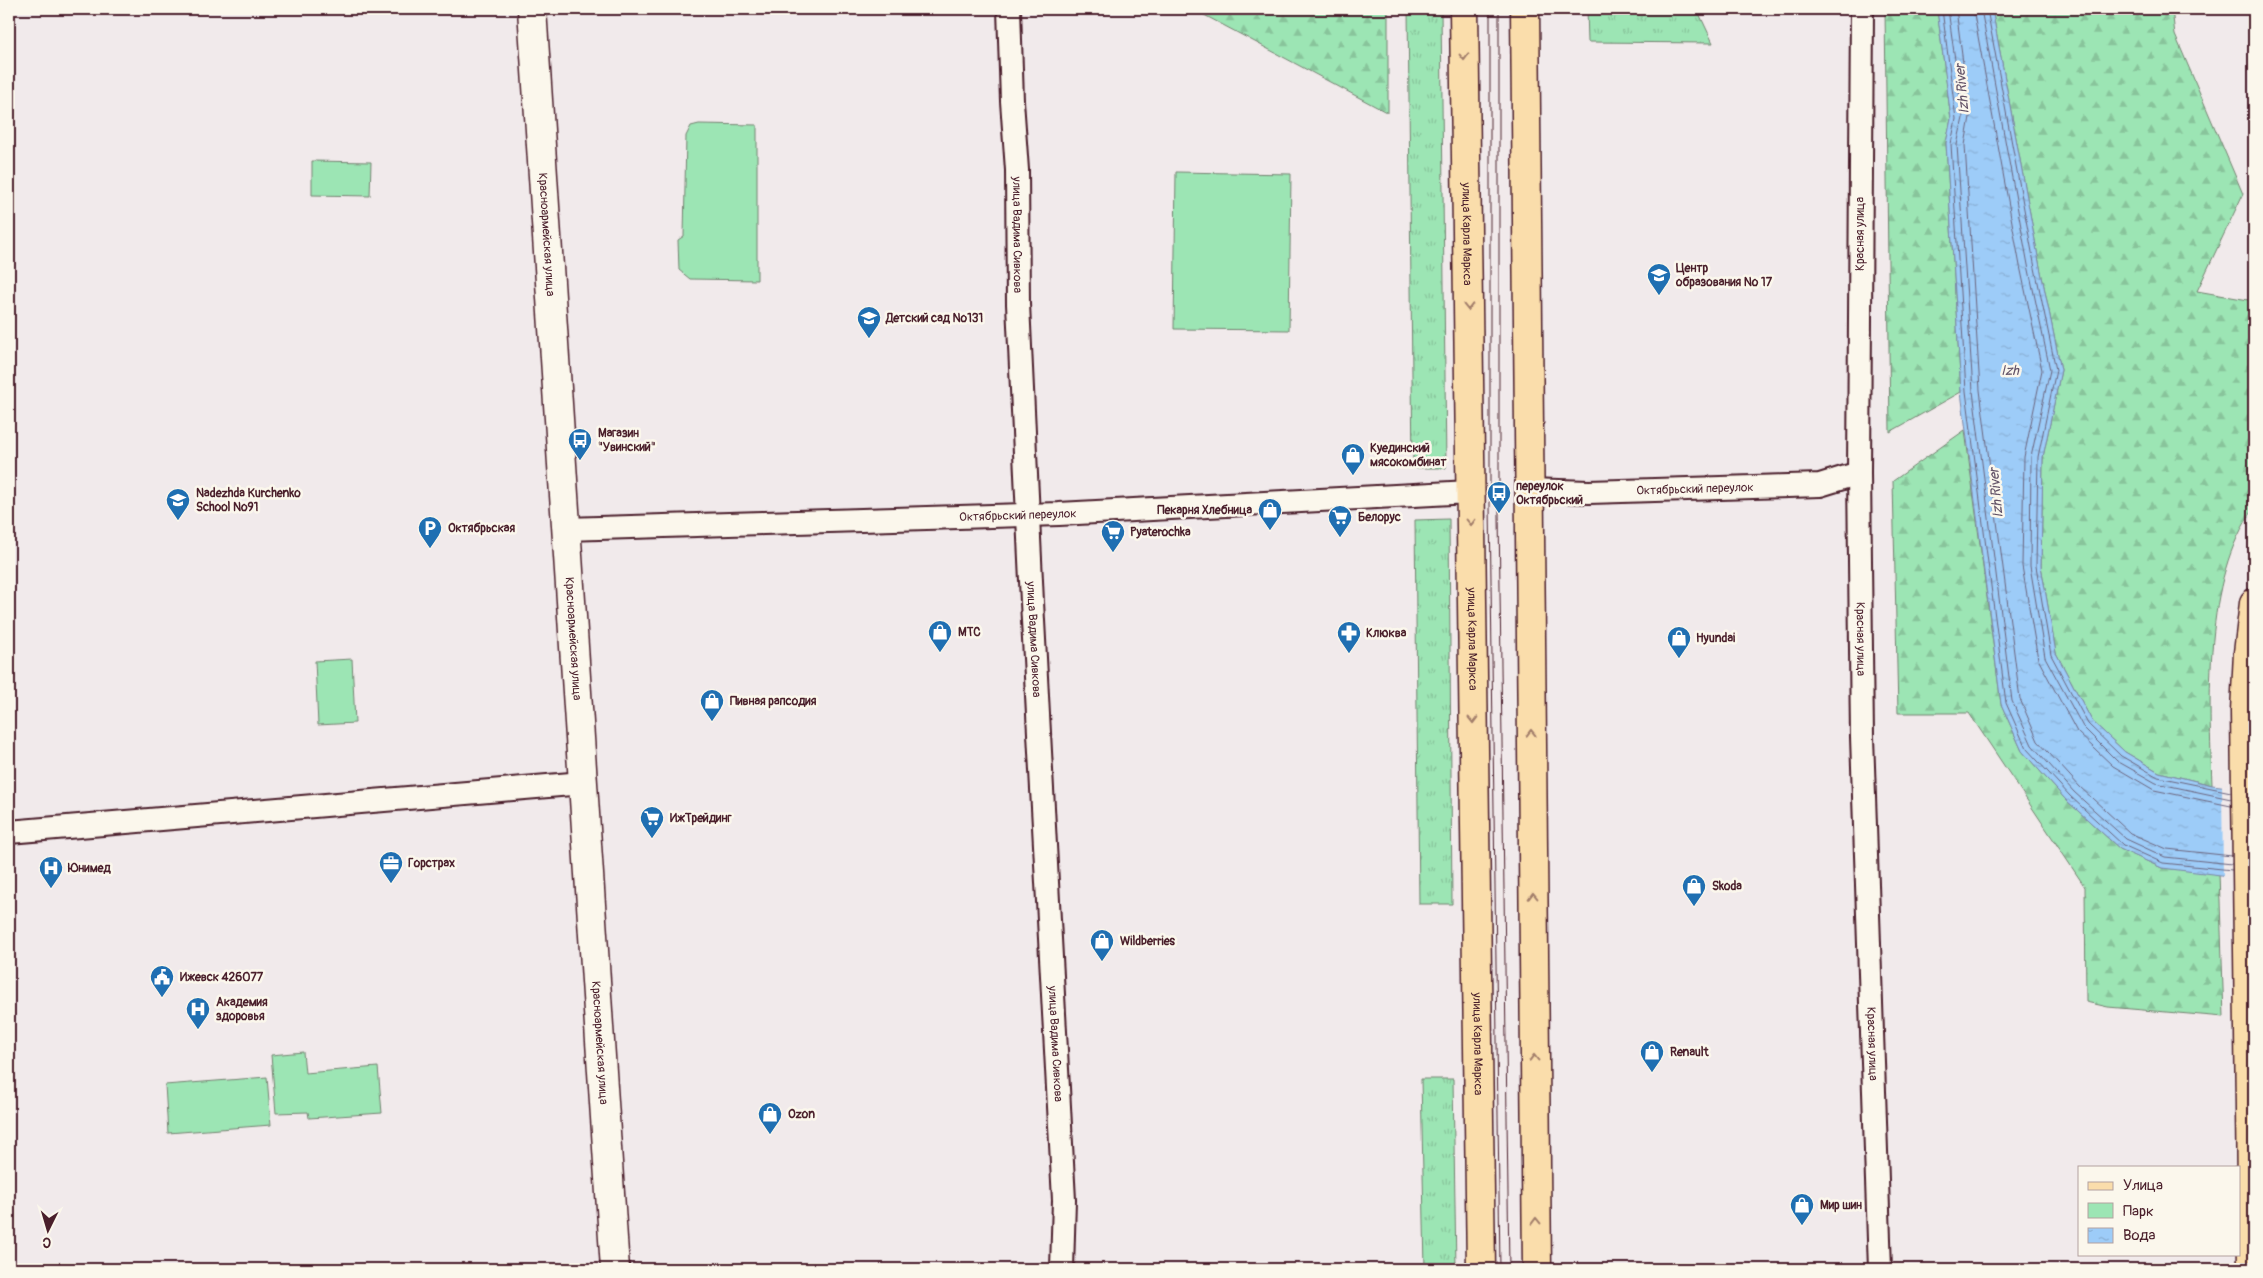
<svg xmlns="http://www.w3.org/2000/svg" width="2263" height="1278" viewBox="0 0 2263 1278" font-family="Pangolin,sans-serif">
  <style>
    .grass { fill: url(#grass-tufts); stroke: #738270 }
    .forest { fill: url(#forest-firs); stroke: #738270 }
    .park { fill: #9ce5b4; stroke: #738270 }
    .water { fill: url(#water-ripples); stroke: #7c87a6 }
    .pier { fill: #f1eaeb }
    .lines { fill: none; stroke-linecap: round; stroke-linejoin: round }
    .shore { stroke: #6b647d; stroke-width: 1 }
    .street-casing { stroke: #4a1f2b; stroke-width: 26 }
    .secondary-casing { stroke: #4a1f2b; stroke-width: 31 }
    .primary-casing { stroke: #4a1f2b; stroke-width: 31 }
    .street { stroke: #fbf7ec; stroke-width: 22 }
    .secondary { stroke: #fbf7ec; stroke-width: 28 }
    .primary { stroke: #faddab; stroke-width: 28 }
    .tram { stroke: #4a1f2b; stroke-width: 1 }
    .oneway { stroke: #a27e6b }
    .labels { text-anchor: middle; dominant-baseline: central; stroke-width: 5; stroke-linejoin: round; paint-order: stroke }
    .street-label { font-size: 12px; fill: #4a1f2b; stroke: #fbf7ec }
    .poi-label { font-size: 12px; font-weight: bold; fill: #4a1f2b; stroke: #fbf7ec; text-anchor: start }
    .water-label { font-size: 14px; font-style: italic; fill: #635368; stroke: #fbf7ec }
  </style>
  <defs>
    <pattern id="grass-tufts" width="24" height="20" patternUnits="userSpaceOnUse" patternTransform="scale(1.25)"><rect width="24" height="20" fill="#9ce5b4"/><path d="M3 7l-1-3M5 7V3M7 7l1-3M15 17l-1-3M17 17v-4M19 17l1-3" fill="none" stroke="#88c49b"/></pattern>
    <pattern id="forest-firs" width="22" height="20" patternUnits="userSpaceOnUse" patternTransform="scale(1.25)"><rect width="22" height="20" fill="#9ce5b4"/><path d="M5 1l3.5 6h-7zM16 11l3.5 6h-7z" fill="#88c49b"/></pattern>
    <pattern id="water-ripples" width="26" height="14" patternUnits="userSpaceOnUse" patternTransform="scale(1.25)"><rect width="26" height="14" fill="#9dccf8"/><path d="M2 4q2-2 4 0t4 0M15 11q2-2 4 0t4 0" fill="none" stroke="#89afd5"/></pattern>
  </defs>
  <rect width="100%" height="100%" fill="#f1eaeb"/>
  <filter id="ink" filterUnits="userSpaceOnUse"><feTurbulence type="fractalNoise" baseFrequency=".02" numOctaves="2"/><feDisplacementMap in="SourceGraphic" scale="10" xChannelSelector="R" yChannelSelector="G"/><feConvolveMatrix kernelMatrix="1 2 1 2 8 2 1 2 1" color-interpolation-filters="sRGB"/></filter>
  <g filter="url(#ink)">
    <path class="grass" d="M 1408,9 L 1441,9 L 1446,468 L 1413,468 Z
      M 1587,9 L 1697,9 L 1713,43 L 1588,42 Z
      M 1449,519 L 1452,904 L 1419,904 L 1415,520 Z
      M 1421,1079 L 1453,1079 L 1456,1269 L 1425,1269 Z"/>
    <path class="forest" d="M 1193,9 L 1388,9 L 1388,113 Z
      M 1885,9 L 1937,9 L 1951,119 L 1946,143 L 1961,392 L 1890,432 Z
      M 1992,9 L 2172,9 L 2175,35 L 2243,194 L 2197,291 L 2254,301 L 2254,509 C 2203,577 2209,702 2212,785 L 2159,772 L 2125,752 L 2092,721 L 2056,653 L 2041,566 L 2043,457 L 2061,370 L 2039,262 Z
      M 1965,430 L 2001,704 L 2022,751 L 2066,800 L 2120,849 L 2162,868 L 2219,873 L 2224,1017 L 2108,1007 L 2086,1002 L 2085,887 L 1969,713 L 1898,713 L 1893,481 Z"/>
    <path class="park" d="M 699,124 L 757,125 L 757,280 L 690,279 L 679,270 L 678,240 L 684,236 L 686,136 L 691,126 Z
      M 312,161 L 371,162 L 370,196 L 312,195 Z
      M 1176,172 L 1291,174 L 1289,330 L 1174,329 Z
      M 352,659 L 355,723 L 318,725 L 315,661 Z
      M 303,1052 L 305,1073 L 378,1067 L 382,1113 L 309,1118 L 308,1112 L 276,1113 L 271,1055 Z
      M 267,1077 L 271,1125 L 168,1133 L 165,1085 Z"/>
    <path class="water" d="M 1937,9 L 1992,9 L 2039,262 L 2061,370 L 2043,457 L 2041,566 L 2056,653 L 2092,721 L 2125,752 L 2159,772 L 2212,785 L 2254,790 L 2254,879 L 2162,868 L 2120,849 L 2066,800 L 2022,751 L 2001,704 L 1961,392 L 1946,143 L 1951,119 Z"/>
    <path class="pier" d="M 2222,784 L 2254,788 L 2254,881 L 2223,877 Z"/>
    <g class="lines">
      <path class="shore" d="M 1942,9 L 1956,119 L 1951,144 L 1966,391 L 2006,703 L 2026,748 L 2070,796 L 2123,845 L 2163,863 L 2232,870
        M 1948,9 L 1963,118 L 1957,145 L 1973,391 L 2012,701 L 2032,745 L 2074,792 L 2126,839 L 2165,857 L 2232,864
        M 1956,9 L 1970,117 L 1965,145 L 1980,390 L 2020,699 L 2038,741 L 2080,787 L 2130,833 L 2167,849 L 2232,856
        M 1973,9 L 2020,266 L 2042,370 L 2024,457 L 2022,566 L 2038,659 L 2077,732 L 2113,766 L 2154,790 L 2231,806
        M 1981,9 L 2028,265 L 2050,370 L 2031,457 L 2030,566 L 2045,657 L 2083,727 L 2117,761 L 2156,783 L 2231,799
        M 1987,9 L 2034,263 L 2056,370 L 2038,457 L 2036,566 L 2051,655 L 2088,724 L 2121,756 L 2158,777 L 2231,792"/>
      <g class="street-casing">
        <g id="street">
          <path id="s1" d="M 1009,9 L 1012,101 L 1017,170 L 1018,304 L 1032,602 L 1064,1200 L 1062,1269"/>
          <path id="s2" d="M 1862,9 L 1859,473 L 1862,737 L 1880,1269"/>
          <path id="s3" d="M 1529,490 L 1589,492 L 1820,485 L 1859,473"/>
          <path id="s4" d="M 566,529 L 1059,514 L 1470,492"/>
          <path d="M 9,832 L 583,783"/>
        </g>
      </g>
      <g class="secondary-casing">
        <g id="secondary">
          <path id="s5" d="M 532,9 L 615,1269"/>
        </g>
      </g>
      <g class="primary-casing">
        <g id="primary">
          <path id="s6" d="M 1464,9 L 1481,1269"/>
          <path d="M 1525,9 L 1537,1269"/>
          <path d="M 2252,1269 L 2245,711 L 2248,653 L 2254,603"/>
        </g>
      </g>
      <use href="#street" class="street"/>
      <use href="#secondary" class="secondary"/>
      <use href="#primary" class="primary"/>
      <path class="tram" d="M 1490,9 L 1490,505 L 1500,1269
        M 1499,9 L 1499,514 L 1509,1269"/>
    </g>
    <defs><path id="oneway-chevron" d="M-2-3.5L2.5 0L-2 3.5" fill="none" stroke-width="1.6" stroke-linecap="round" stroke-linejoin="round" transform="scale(1.25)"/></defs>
    <g class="oneway">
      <use href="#oneway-chevron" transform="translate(1464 57) rotate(89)"/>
      <use href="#oneway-chevron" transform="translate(1468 307) rotate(89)"/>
      <use href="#oneway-chevron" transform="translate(1471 522) rotate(89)"/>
      <use href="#oneway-chevron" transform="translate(1473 720) rotate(89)"/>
      <use href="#oneway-chevron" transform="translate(1531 733) rotate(-91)"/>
      <use href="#oneway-chevron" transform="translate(1533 896) rotate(-91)"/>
      <use href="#oneway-chevron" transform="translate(1534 1058) rotate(-91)"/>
      <use href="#oneway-chevron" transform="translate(1536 1221) rotate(-91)"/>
    </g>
  </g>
  <defs>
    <g id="school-pin" transform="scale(1.25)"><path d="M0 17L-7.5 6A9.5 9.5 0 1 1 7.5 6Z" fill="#1f6fb2" stroke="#fbf7ec"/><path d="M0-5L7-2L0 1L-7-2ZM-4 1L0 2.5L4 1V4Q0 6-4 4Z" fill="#fff"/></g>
    <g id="bus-pin" transform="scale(1.25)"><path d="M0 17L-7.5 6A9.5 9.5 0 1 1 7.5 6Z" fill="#1f6fb2" stroke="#fbf7ec"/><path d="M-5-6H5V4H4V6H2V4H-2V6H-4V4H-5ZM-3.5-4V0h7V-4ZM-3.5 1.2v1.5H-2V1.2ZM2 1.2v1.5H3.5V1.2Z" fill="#fff"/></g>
    <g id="shop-pin" transform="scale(1.25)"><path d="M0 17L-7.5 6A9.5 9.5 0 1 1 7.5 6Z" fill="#1f6fb2" stroke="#fbf7ec"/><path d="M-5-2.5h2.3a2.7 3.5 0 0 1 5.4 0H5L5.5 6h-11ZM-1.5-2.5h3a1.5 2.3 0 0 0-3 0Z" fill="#fff"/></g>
    <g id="supermarket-pin" transform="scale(1.25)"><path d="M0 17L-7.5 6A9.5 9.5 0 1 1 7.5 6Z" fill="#1f6fb2" stroke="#fbf7ec"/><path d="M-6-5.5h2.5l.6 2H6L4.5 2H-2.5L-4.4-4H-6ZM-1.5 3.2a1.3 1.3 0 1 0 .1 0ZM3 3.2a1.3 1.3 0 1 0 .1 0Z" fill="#fff"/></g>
    <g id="parking-pin" transform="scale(1.25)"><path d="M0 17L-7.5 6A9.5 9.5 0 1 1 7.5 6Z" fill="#1f6fb2" stroke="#fbf7ec"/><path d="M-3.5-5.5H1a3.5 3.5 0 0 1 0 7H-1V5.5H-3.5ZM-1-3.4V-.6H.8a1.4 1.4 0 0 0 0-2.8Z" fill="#fff"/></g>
    <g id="pharmacy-pin" transform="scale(1.25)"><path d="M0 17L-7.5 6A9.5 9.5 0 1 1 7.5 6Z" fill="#1f6fb2" stroke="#fbf7ec"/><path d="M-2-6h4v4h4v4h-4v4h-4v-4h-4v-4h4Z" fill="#fff"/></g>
    <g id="office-pin" transform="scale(1.25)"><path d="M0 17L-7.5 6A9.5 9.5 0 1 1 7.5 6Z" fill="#1f6fb2" stroke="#fbf7ec"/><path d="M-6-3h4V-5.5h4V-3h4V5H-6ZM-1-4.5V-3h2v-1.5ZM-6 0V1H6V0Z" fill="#fff"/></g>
    <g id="hospital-pin" transform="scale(1.25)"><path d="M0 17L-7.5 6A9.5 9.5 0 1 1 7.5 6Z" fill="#1f6fb2" stroke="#fbf7ec"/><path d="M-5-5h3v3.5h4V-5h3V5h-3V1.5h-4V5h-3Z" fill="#fff"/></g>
    <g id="civic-pin" transform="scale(1.25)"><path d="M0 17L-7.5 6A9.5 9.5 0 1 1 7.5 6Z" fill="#1f6fb2" stroke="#fbf7ec"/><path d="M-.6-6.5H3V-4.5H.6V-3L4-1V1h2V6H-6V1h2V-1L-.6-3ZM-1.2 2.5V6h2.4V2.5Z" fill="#fff"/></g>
  </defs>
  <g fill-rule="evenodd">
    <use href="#school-pin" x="1659" y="275"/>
    <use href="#school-pin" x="869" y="318"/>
    <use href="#bus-pin" x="580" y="440"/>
    <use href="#shop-pin" x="1353" y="455"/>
    <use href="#bus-pin" x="1499" y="493"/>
    <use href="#school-pin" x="178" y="500"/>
    <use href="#shop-pin" x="1270" y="510"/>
    <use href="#supermarket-pin" x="1340" y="517"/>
    <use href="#parking-pin" x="430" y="528"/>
    <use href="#supermarket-pin" x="1113" y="532"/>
    <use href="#shop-pin" x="940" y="632"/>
    <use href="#pharmacy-pin" x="1349" y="633"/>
    <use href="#shop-pin" x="1679" y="638"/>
    <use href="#shop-pin" x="712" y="701"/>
    <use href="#supermarket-pin" x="652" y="818"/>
    <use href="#office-pin" x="391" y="863"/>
    <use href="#hospital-pin" x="51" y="868"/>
    <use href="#shop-pin" x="1694" y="886"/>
    <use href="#shop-pin" x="1102" y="941"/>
    <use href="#civic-pin" x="162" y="977"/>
    <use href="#hospital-pin" x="198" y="1009"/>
    <use href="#shop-pin" x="1652" y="1052"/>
    <use href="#shop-pin" x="770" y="1114"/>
    <use href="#shop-pin" x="1802" y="1205"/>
  </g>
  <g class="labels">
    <g class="street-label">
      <text stroke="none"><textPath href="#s1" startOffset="226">улица Вадима Сивкова</textPath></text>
      <text stroke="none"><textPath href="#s6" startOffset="225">улица Карла Маркса</textPath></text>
      <text transform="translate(1860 234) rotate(-90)">Красная улица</text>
      <text stroke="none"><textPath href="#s5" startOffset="226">Красноармейская улица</textPath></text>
      <text stroke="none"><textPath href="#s3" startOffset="166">Октябрьский переулок</textPath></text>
      <text stroke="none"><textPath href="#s4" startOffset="452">Октябрьский переулок</textPath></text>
      <text stroke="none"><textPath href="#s5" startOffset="631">Красноармейская улица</textPath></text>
      <text stroke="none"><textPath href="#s1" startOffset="631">улица Вадима Сивкова</textPath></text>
      <text stroke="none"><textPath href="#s6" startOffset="630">улица Карла Маркса</textPath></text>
      <text stroke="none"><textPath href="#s2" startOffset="630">Красная улица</textPath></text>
      <text stroke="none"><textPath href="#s5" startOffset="1036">Красноармейская улица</textPath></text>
      <text stroke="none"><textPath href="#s1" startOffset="1036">улица Вадима Сивкова</textPath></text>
      <text stroke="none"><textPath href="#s6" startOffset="1035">улица Карла Маркса</textPath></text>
      <text stroke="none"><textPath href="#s2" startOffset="1035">Красная улица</textPath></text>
    </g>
    <g class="poi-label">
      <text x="1676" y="268">Центр<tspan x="1676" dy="14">образования № 17</tspan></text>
      <text x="886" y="318">Детский сад №131</text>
      <text x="598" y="433">Магазин<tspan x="598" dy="14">"Увинский"</tspan></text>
      <text x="1370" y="448">Куединский<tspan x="1370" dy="14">мясокомбинат</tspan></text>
      <text x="1516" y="486">переулок<tspan x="1516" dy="14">Октябрьский</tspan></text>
      <text x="196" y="493">Nadezhda Kurchenko<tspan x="196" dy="14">School №91</tspan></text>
      <text x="1252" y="510" text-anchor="end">Пекарня Хлебница</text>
      <text x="1358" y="517">Белорус</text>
      <text x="448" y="528">Октябрьская</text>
      <text x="1130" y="532">Pyaterochka</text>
      <text x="958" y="632">МТС</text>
      <text x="1366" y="633">Клюква</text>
      <text x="1696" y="638">Hyundai</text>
      <text x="730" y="701">Пивная рапсодия</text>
      <text x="670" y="818">ИжТрейдинг</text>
      <text x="408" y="863">Горстрах</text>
      <text x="68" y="868">Юнимед</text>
      <text x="1712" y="886">Skoda</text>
      <text x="1120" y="941">Wildberries</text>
      <text x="180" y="977">Ижевск 426077</text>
      <text x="216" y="1002">Академия<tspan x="216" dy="14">здоровья</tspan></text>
      <text x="1670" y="1052">Renault</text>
      <text x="788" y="1114">Ozon</text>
      <text x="1820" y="1205">Мир шин</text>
    </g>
    <g class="water-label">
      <text transform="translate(1962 89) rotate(-95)">Izh River</text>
      <text x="2010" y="370">Izh</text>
      <text transform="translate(1996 493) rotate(-95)">Izh River</text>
    </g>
  </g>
  <rect width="2263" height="1278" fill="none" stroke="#fbf7ec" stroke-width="30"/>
  <rect x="15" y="15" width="2233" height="1248" fill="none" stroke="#4a1f2b" stroke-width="2" filter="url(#ink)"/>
  <rect x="2078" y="1166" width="162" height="90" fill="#fbf7ec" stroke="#b4a19f"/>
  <rect x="2088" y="1182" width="25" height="8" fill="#faddab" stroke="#b4a19f"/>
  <text x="2123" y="1190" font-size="15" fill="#4a1f2b">Улица</text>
  <rect x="2088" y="1203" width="25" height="15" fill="#9ce5b4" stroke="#b4a19f"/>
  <text x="2123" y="1216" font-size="15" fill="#4a1f2b">Парк</text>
  <rect x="2088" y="1228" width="25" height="15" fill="url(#water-ripples)" stroke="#b4a19f"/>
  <text x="2123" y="1240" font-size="15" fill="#4a1f2b">Вода</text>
  <g transform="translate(48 1230) rotate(185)" stroke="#fbf7ec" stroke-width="4" paint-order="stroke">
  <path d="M0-4L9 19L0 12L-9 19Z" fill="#4a1f2b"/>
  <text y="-8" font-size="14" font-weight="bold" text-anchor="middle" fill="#4a1f2b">С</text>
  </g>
</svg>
